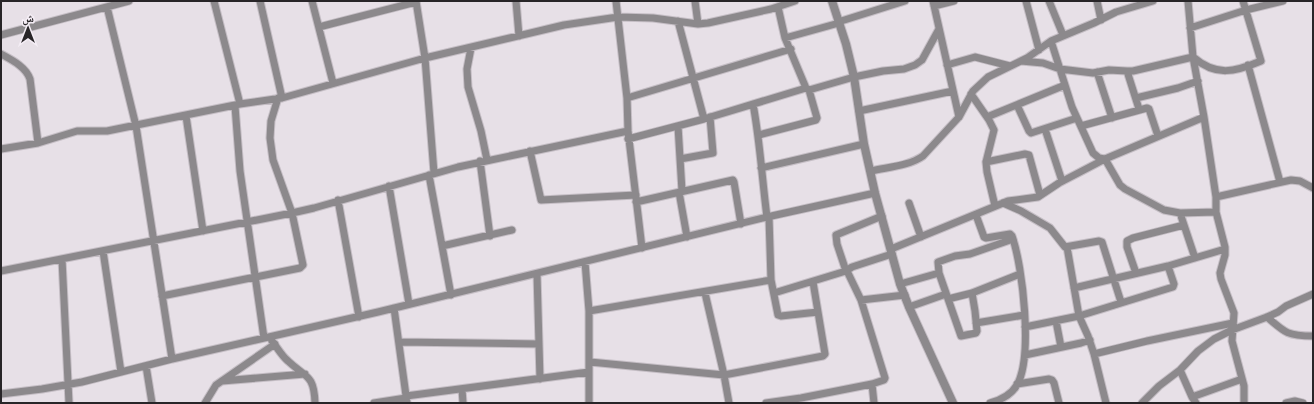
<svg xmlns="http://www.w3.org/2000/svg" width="1314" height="404" viewBox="0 0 1314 404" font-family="Ubuntu,'Noto Naskh Arabic',sans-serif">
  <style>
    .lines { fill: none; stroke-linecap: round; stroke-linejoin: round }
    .minor-casing { stroke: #c5bec5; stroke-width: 9 }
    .tertiary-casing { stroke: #c5bec5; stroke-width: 10 }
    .minor { stroke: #8c898c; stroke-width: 7 }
    .tertiary { stroke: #8c898c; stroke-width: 8 }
  </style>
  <rect width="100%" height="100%" fill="#e7e0e7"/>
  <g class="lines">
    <g class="minor-casing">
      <path id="minor" d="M 214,1 L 240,104
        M 260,1 L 282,98
        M 312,1 L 333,83
        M 416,1 L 425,58 L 434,173
        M 516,1 L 519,36
        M 616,1 L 627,98 L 628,131 L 642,248
        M 695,1 L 698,24
        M 933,1 L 959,117
        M 1026,1 L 1039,50
        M 1049,1 L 1063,35
        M 1097,1 L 1101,20
        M 1188,1 L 1193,57 L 1204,117 L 1216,197 L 1216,212 L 1225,247 L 1225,255 L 1220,273 L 1221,279 L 1234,313 L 1232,341 L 1244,386 L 1244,403
        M 934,6 L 954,1
        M 107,7 L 136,126 L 172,359
        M 778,7 L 785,38 L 806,88
        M 678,21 L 704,119
        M 838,22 L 905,1
        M 319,27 L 416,2
        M 1190,28 L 1246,10 L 1283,1
        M 1,35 L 129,1
        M 785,38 L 839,23
        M 1051,41 L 1072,107 L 1093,153 L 1099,158 L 1105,159 L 1120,185 L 1125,189 L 1164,210 L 1180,213 L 1216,212
        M 471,48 L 467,69 L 468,87 L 481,131 L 487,160
        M 1,54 C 12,60 26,67 30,79 L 38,143
        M 1021,61 L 1043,63 L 1060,69 L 1093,73 L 1109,70 L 1127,71 L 1133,71 L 1193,57 C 1216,77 1235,72 1261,61 L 1243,1
        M 947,65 L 975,57 L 1010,66
        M 1248,65 L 1280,182
        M 1127,71 L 1139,109
        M 1097,72 L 1112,118
        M 971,94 L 989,120 L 994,130 L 986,162 L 987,172 L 995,206
        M 627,98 L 791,49
        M 1136,98 L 1178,88 L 1198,81
        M 753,104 C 760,141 762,179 767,217
        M 1017,105 L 1029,131 L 1031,133 L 1077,118
        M 235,106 L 240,171 L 264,338
        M 859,111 L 953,91
        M 186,116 L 203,231
        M 987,117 L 1065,85
        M 678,126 L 682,191
        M 1081,126 L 1147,108 L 1149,109 L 1158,136
        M 1045,129 L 1062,181
        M 759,135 L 816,120 L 817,118 L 809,90
        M 628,139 L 704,119 L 806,88 L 809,90 L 854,77 L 883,71 L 904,69 L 915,65 L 922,60 L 939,29
        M 1,149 L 38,143 L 77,131 L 107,131 L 240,104 L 282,98 L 425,58 L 564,25 L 618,17 L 653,18 L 698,24 L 708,23 L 771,9 L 795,1
        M 530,151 L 541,200 L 636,195
        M 680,159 L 713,153 L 710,117
        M 480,161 L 490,236
        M 986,162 L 1025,154 L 1029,155 L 1040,195
        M 761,168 L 864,144
        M 871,171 C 888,167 909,166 923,156 L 959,117 L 973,91 L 988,77 L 1027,58 L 1051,41 L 1094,23 L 1116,12 L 1153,1
        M 429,175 L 451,295
        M 389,186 L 409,304
        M 679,192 L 687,237
        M 1216,197 L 1291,180 L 1300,181 L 1313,188
        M 338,200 L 359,317
        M 636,202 L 733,180 L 734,182 L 741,224
        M 909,203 L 921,237
        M 1003,203 L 1021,211 L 1050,228 L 1065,247 L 1099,241 L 1102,242 L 1121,302
        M 1180,213 L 1195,258
        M 976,215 L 984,237 L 986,238 L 1010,234 L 1012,236 C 1023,267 1033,357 1017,385 C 1011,395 1001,400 990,403
        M 769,217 L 771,280 L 778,315 L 781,316 L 818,312
        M 442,246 L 512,230
        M 1067,247 L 1079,316 L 1088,336 L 1094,354 L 1106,403
        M 891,249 L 1008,201 L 1038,197 L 1059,183 L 1105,159 L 1204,117
        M 103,251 L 121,372
        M 62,259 L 69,403
        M 585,262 L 589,311 L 589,403
        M 1,271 L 292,213 L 314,208 L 458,167 L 628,131
        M 846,271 L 837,244 L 836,235 L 882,216
        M 1136,273 L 1127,247 L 1127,241 L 1133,238 L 1184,225
        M 537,274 L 540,379
        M 900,284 L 939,273
        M 1074,288 L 1168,266 L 1225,249
        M 705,293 L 724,375 L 729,403
        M 774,293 L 846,271 L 852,267 L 892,254
        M 972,293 L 975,311 L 977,331 L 976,333 L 961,336 L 939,273 L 938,262 L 955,256 L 970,254 L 1013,239
        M 162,296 L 300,268 L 303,265 L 292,213 L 273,160 L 270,138 L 271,121 L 278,98
        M 948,299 L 972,293 L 1020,274
        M 861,300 L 905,295
        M 909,307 L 946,294
        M 394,308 L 407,403
        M 589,311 L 771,280
        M 1267,317 C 1285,333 1288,336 1313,336
        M 1056,321 L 1061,347
        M 976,323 L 1024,315
        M 1025,327 L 1079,316 L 1173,287 L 1174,284 L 1168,266
        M 272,341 C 277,347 281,355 288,361 C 306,378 314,374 315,403
        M 399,342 L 539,344
        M 1094,354 L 1147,341 L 1233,323
        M 1025,355 L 1081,343 L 1090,340
        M 590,362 L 724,375 L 823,356 L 825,354 L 813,282
        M 146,366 L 152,403
        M 1180,370 L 1192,397 L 1196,403
        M 222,381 L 305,374
        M 872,384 L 874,403
        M 1017,384 L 1049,379 L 1052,380 L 1054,383 L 1059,403
        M 462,389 L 463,403
        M 1,394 L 42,389 L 82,382 L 172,359 L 378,312 L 767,217 L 875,193
        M 406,396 L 589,372
        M 1192,397 L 1242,379
        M 205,403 L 216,385 L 275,344
        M 374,403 L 406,398
        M 766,403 L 801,398 L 872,384 L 884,380 L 885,378 L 861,300 L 847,271
        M 1142,403 L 1159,386 L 1180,370 L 1198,351 L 1214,339 L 1232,330 L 1267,317 L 1278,312 L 1286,306 L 1313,294
        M 1286,403 L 1295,401 L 1303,403"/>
    </g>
    <g class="tertiary-casing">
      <path id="tertiary" d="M 832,1 L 846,44 L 854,77 L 864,144 L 875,193 L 900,284 L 909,307 L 953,403"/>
    </g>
    <use href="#minor" class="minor"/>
    <use href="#tertiary" class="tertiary"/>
  </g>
  <rect width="1314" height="404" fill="none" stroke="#282528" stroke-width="4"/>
  <g transform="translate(28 28)" stroke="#f4edf5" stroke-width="3" paint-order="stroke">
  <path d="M0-3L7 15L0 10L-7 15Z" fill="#282528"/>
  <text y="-6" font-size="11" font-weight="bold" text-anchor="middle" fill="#282528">ش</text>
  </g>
</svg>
